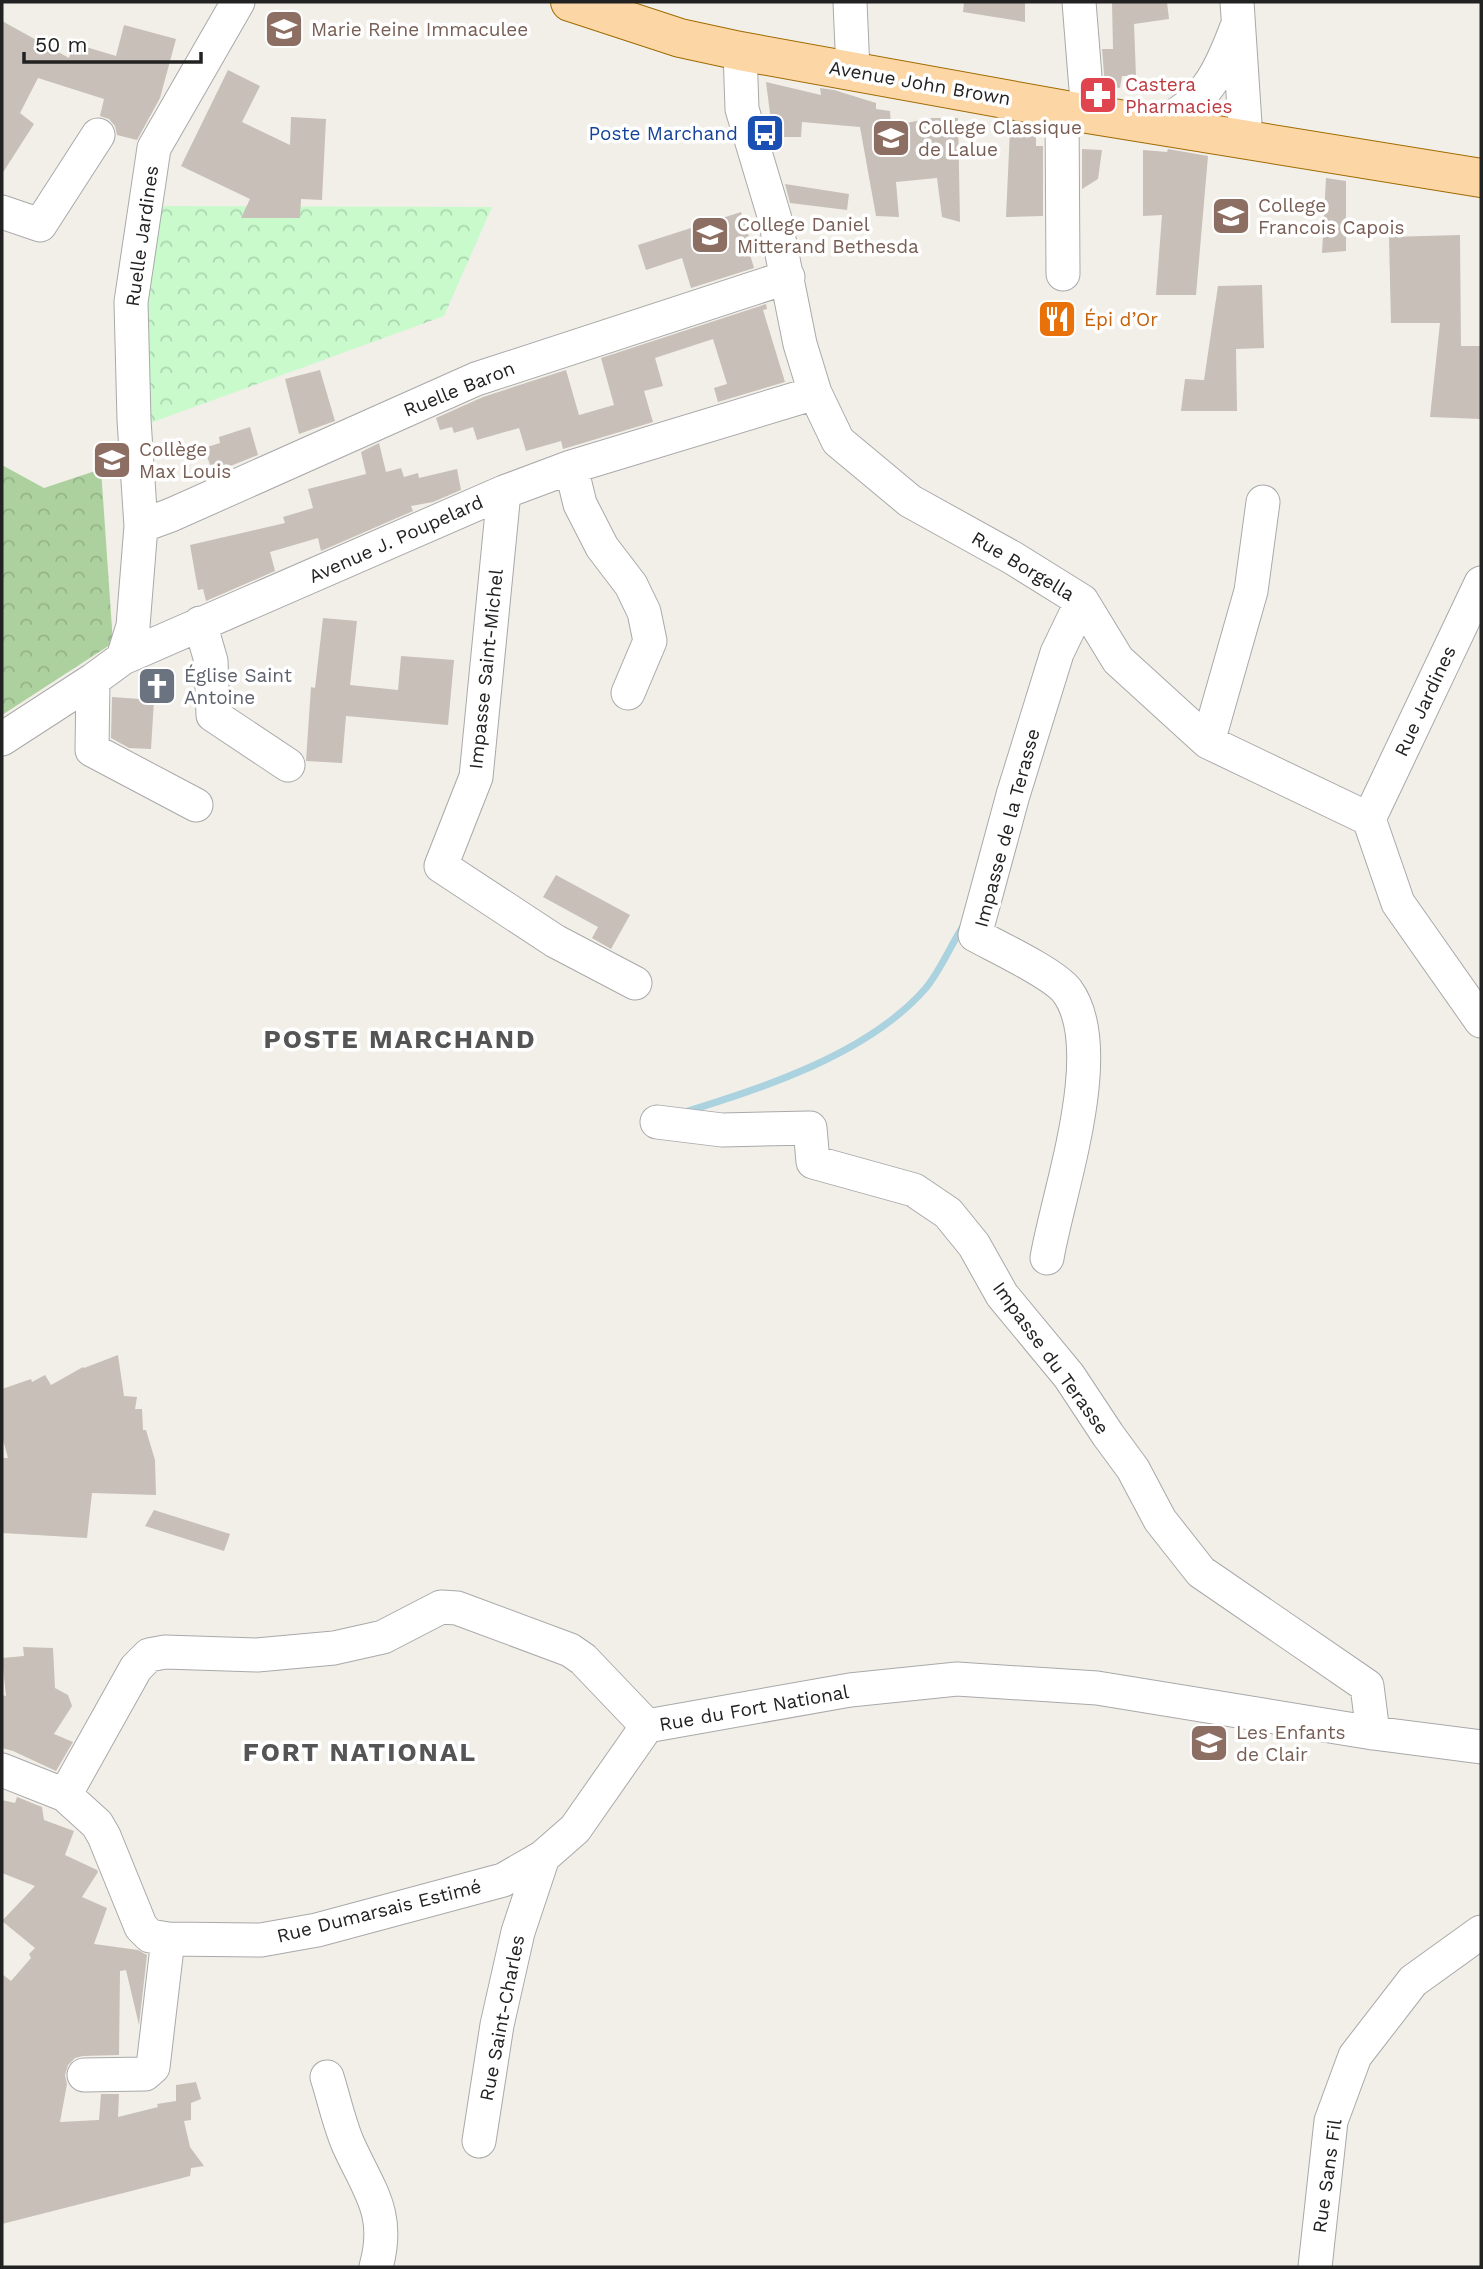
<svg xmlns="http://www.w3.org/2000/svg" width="1483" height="2269" viewBox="0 0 1483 2269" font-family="'Work Sans',sans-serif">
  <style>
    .forest { fill: url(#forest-crowns) }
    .park { fill: url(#park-crowns) }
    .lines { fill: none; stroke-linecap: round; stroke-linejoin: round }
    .stream { stroke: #aad3df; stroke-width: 7 }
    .building { fill: #c7bfb8 }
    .minor-casing { stroke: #a9a9a9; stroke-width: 35 }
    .major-casing { stroke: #a06b00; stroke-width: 40 }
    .minor { stroke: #fff; stroke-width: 33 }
    .major { stroke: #fcd6a4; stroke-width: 38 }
    .labels { text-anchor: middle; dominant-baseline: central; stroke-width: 7; stroke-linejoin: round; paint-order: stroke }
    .education-label { font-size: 19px; fill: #785e54; stroke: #fff; text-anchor: start }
    .street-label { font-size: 19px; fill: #222; stroke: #fff }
    .health-label { font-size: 19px; fill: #be3a42; stroke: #fff; text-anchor: start }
    .transit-label { font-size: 19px; fill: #164399; stroke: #fff; text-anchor: end }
    .food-label { font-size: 19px; fill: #c56008; stroke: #fff; text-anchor: start }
    .worship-label { font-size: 19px; fill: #5b616d; stroke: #fff; text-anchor: start }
    .district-label { font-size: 26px; font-weight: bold; letter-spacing: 2px; fill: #555; stroke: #fff }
  </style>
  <defs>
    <pattern id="forest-crowns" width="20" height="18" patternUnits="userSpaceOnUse" patternTransform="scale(1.75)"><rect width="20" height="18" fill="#add19e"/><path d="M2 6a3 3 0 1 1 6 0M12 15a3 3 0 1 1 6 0" fill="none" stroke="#95b388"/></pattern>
    <pattern id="park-crowns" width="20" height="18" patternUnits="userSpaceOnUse" patternTransform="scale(1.75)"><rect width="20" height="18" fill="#c8facc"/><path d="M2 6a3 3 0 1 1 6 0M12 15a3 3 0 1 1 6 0" fill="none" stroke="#acd6af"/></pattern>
  </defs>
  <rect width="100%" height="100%" fill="#f2efe9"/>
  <path class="forest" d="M 2,465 L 44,488 L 101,469 L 113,643 L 2,715 Z"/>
  <path class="park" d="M 152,206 L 492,207 L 444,316 L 139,427 Z"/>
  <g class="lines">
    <path class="stream" d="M 685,1112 C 765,1087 868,1054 925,989 C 940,972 951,944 964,925"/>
  </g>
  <path class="building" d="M 964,2 L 1025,2 L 1025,22 L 963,12 Z
    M 1112,2 L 1167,2 L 1169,19 L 1134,24 L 1136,76 L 1122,76 L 1120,88 L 1105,86 L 1102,49 L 1113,49 Z
    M 2,21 L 69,58 L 73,43 L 116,56 L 124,25 L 176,39 L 160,98 L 137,140 L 117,135 L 115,126 L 109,119 L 100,116 L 104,99 L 38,78 L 20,113 L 34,124 L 2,174 Z
    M 228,70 L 260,86 L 242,122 L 290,145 L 291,117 L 326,119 L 322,200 L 301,199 L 300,218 L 241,218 L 250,199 L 181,166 Z
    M 766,82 L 821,95 L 820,88 L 834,90 L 876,103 L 876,109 L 890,111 L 891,126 L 932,118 L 958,118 L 960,222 L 942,217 L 937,178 L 896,182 L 899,217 L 876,216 L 860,127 L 802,122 L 801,137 L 773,137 Z
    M 1036,127 L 1036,146 L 1043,146 L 1043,216 L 1006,217 L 1010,129 Z
    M 1082,149 L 1102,150 L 1098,179 L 1082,189 Z
    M 1168,149 L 1208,156 L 1196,295 L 1156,295 L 1162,215 L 1143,216 L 1143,150 L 1167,152 Z
    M 1326,178 L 1346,181 L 1346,251 L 1322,253 Z
    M 785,184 L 849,194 L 847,210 L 790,203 Z
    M 741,212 L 749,237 L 745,238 L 754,268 L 691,288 L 682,258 L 646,270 L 638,245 Z
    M 1460,235 L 1461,346 L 1481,346 L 1481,419 L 1430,417 L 1440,323 L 1391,323 L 1389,237 Z
    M 1262,285 L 1264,348 L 1236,349 L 1237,411 L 1181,411 L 1185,379 L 1204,380 L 1218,286 Z
    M 766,304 L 767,309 L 763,310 L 785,382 L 718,402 L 714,388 L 727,384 L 713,339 L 655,358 L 663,386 L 644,391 L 653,422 L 563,449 L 561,441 L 526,451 L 519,428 L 477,440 L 473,427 L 454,433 L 452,427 L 440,430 L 436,418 L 483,397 L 566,370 L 579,415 L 614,405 L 601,358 Z
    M 320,370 L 335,421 L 299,434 L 285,379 Z
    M 250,427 L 258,455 L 213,473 L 204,448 L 220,443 L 219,437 Z
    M 379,443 L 386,472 L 401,468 L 404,477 L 418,473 L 419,478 L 457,469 L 461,490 L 433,502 L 411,506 L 413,511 L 321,551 L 318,538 L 270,552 L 275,571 L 206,601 L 203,589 L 198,590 L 190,545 L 285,523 L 283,517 L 313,508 L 308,489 L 366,474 L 361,452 Z
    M 323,618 L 357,621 L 350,685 L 398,690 L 401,656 L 454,660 L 448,725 L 346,716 L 342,763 L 306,761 L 311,687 L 315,688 Z
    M 112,697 L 154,700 L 151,749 L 129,748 L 111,738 Z
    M 556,875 L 630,915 L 611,949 L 592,938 L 598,927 L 543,897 Z
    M 118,1355 L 124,1396 L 137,1397 L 135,1409 L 142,1409 L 143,1430 L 146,1430 L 155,1460 L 156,1495 L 92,1493 L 87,1538 L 2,1533 L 2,1458 L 8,1458 L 2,1436 L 2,1389 L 31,1379 L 32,1382 L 45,1375 L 51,1385 L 83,1367 L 84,1368 Z
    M 154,1510 L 230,1534 L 224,1551 L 145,1526 Z
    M 23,1647 L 53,1648 L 55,1688 L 68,1695 L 72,1706 L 54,1734 L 73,1742 L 56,1771 L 13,1751 L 2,1748 L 2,1695 L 6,1696 L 2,1658 L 24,1656 Z
    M 17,1797 L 42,1807 L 44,1820 L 74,1831 L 65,1855 L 97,1870 L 98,1872 L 82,1897 L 107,1908 L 94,1944 L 138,1950 L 147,1955 L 139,2025 L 126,1970 L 120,1971 L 119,2055 L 83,2056 L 75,2058 L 68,2065 L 65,2075 L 67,2084 L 60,2122 L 99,2120 L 101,2094 L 119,2094 L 118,2117 L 158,2107 L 157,2104 L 176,2101 L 176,2085 L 196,2082 L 201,2099 L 191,2103 L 191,2120 L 184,2121 L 190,2147 L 204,2166 L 191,2168 L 190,2176 L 2,2224 L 2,1974 L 11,1981 L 31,1958 L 29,1954 L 35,1948 L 2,1921 L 35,1886 L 2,1873 L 2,1800 L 15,1803 Z"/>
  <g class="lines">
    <g class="minor-casing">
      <path id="minor" d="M 850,2 L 853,71
        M 1079,2 L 1088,114
        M 1237,2 L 1246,139
        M 740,51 L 742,109 L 775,219 L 800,344 L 815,393 L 838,441 L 910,501 L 1013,558 L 1082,601 L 1118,660 L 1208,742 L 1369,819 L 1398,903 L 1481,1021
        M 1062,109 L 1063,274
        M 1158,125 C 1206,101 1218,77 1236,29
        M 2,212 L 40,225 L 98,135
        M 571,467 L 580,504 L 602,547 L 631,585 L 644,612 L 650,641 L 628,693
        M 504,492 L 476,777 L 441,866 L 555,941 L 635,983
        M 141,526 L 171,515 L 476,379 L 788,277
        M 200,623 L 211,661 L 213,715 L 288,765
        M 123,658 L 133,626 L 141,526 L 134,420 L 131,302 L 154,148 L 238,2
        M 93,680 L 92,750 L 196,805
        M 2,739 L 93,680 L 123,658 L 504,492 L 571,467 L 815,393
        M 1208,742 L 1251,591 L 1263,502
        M 1369,819 L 1481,583
        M 657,1122 L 722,1130 L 810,1128 L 813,1162 L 914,1190 L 948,1213 L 974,1245 L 1002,1295 L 1069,1376 L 1108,1435 L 1133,1469 L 1160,1520 L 1201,1572 L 1367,1686 L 1373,1733
        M 1047,1258 C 1058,1192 1110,1049 1067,991 C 1053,973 997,947 975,935 L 1013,795 L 1057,653 L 1082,601
        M 2,1770 L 65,1795 L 97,1824 L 104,1836 L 141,1927 L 150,1936 L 168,1939 L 261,1940 L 317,1930 L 503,1880 L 543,1857 L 575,1829 L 647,1726
        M 65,1795 L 136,1668 L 149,1655 L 165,1652 L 257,1655 L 334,1648 L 383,1637 L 441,1607 L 457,1608 L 570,1650 L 583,1659 L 647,1726 L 850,1690 L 957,1679 L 1097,1688 L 1373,1733 L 1481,1747
        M 84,2075 L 145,2074 L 153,2067 L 168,1939
        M 327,2077 C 334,2099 339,2123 348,2144 C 369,2191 391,2213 376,2267
        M 479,2141 L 497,2025 L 518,1932 L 543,1857
        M 1315,2267 L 1331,2121 L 1355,2056 L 1413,1981 L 1481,1932"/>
    </g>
    <g class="major-casing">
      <path id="major" d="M 570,2 L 680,38 L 740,51 L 1088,114 L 1481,178"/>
    </g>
    <use href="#minor" class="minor"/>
    <use href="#major" class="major"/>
  </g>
  <defs>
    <g id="school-square" transform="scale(2.0125)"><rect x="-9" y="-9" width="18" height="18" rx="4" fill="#8d6e63" stroke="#fff"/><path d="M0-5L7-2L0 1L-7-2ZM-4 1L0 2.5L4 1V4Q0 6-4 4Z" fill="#fff"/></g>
    <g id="pharmacy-square" transform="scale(2.0125)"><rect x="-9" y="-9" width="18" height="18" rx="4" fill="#e0444e" stroke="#fff"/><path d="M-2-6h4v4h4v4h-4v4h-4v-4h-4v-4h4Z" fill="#fff"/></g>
    <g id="bus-square" transform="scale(2.0125)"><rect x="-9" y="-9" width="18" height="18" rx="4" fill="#1a4fb4" stroke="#fff"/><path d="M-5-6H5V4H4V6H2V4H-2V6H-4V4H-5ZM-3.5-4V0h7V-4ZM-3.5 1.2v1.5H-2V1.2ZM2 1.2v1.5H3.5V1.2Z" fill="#fff"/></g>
    <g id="restaurant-square" transform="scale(2.0125)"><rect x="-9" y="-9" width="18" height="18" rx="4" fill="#e8710a" stroke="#fff"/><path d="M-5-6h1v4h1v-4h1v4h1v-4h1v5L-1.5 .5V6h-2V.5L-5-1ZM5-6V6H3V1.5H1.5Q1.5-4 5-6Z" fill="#fff"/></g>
    <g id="church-square" transform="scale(2.0125)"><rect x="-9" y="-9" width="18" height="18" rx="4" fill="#6b7280" stroke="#fff"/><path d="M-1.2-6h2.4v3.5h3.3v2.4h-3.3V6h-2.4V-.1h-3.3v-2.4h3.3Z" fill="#fff"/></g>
  </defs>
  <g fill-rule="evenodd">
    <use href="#school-square" x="284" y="29"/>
    <use href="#pharmacy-square" x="1098" y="95"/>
    <use href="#bus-square" x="765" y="133"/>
    <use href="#school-square" x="891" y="138"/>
    <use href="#school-square" x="1231" y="216"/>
    <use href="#school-square" x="710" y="235"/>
    <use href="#restaurant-square" x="1057" y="319"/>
    <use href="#school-square" x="112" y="460"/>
    <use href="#church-square" x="157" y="686"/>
    <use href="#school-square" x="1209" y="1743"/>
  </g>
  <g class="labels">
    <g class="education-label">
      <text x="311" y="29">Marie Reine Immaculee</text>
      <text x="918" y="127">College Classique<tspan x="918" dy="22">de Lalue</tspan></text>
      <text x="1258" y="205">College<tspan x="1258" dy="22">Francois Capois</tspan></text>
      <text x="737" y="224">College Daniel<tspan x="737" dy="22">Mitterand Bethesda</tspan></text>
      <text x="139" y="449">Collège<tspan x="139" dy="22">Max Louis</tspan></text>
      <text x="1236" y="1732">Les Enfants<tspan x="1236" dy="22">de Clair</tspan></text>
    </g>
    <g class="street-label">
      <text transform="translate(920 83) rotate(10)">Avenue John Brown</text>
      <text transform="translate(142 236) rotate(-82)">Ruelle Jardines</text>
      <text transform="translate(459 389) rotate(-22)">Ruelle Baron</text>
      <text transform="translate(396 539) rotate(-24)">Avenue J. Poupelard</text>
      <text transform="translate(1023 566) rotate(31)">Rue Borgella</text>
      <text transform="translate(486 669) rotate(-84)">Impasse Saint-Michel</text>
      <text transform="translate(1425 701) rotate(-65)">Rue Jardines</text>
      <text transform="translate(1007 828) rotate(-75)">Impasse de la Terasse</text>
      <text transform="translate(1051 1358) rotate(54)">Impasse du Terasse</text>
      <text transform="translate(754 1708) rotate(-10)">Rue du Fort National</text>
      <text transform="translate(379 1911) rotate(-14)">Rue Dumarsais Estimé</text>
      <text transform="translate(502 2018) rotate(-79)">Rue Saint-Charles</text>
      <text transform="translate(1327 2176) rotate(-82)">Rue Sans Fil</text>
    </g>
    <g class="health-label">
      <text x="1125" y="84">Castera<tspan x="1125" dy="22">Pharmacies</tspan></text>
    </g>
    <g class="transit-label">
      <text x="738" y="133">Poste Marchand</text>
    </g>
    <g class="food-label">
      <text x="1084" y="319">Épi d’Or</text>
    </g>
    <g class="worship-label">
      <text x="184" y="675">Église Saint<tspan x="184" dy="22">Antoine</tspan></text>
    </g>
    <g class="district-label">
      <text x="400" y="1039">POSTE MARCHAND</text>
      <text x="360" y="1752">FORT NATIONAL</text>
    </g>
  </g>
  <rect width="1483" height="2269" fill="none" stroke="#222222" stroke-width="7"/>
  <path d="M24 52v10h177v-10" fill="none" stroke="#222222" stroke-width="3.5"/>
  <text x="35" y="52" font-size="21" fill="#222222" stroke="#ffffff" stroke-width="5" paint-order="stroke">50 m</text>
</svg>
